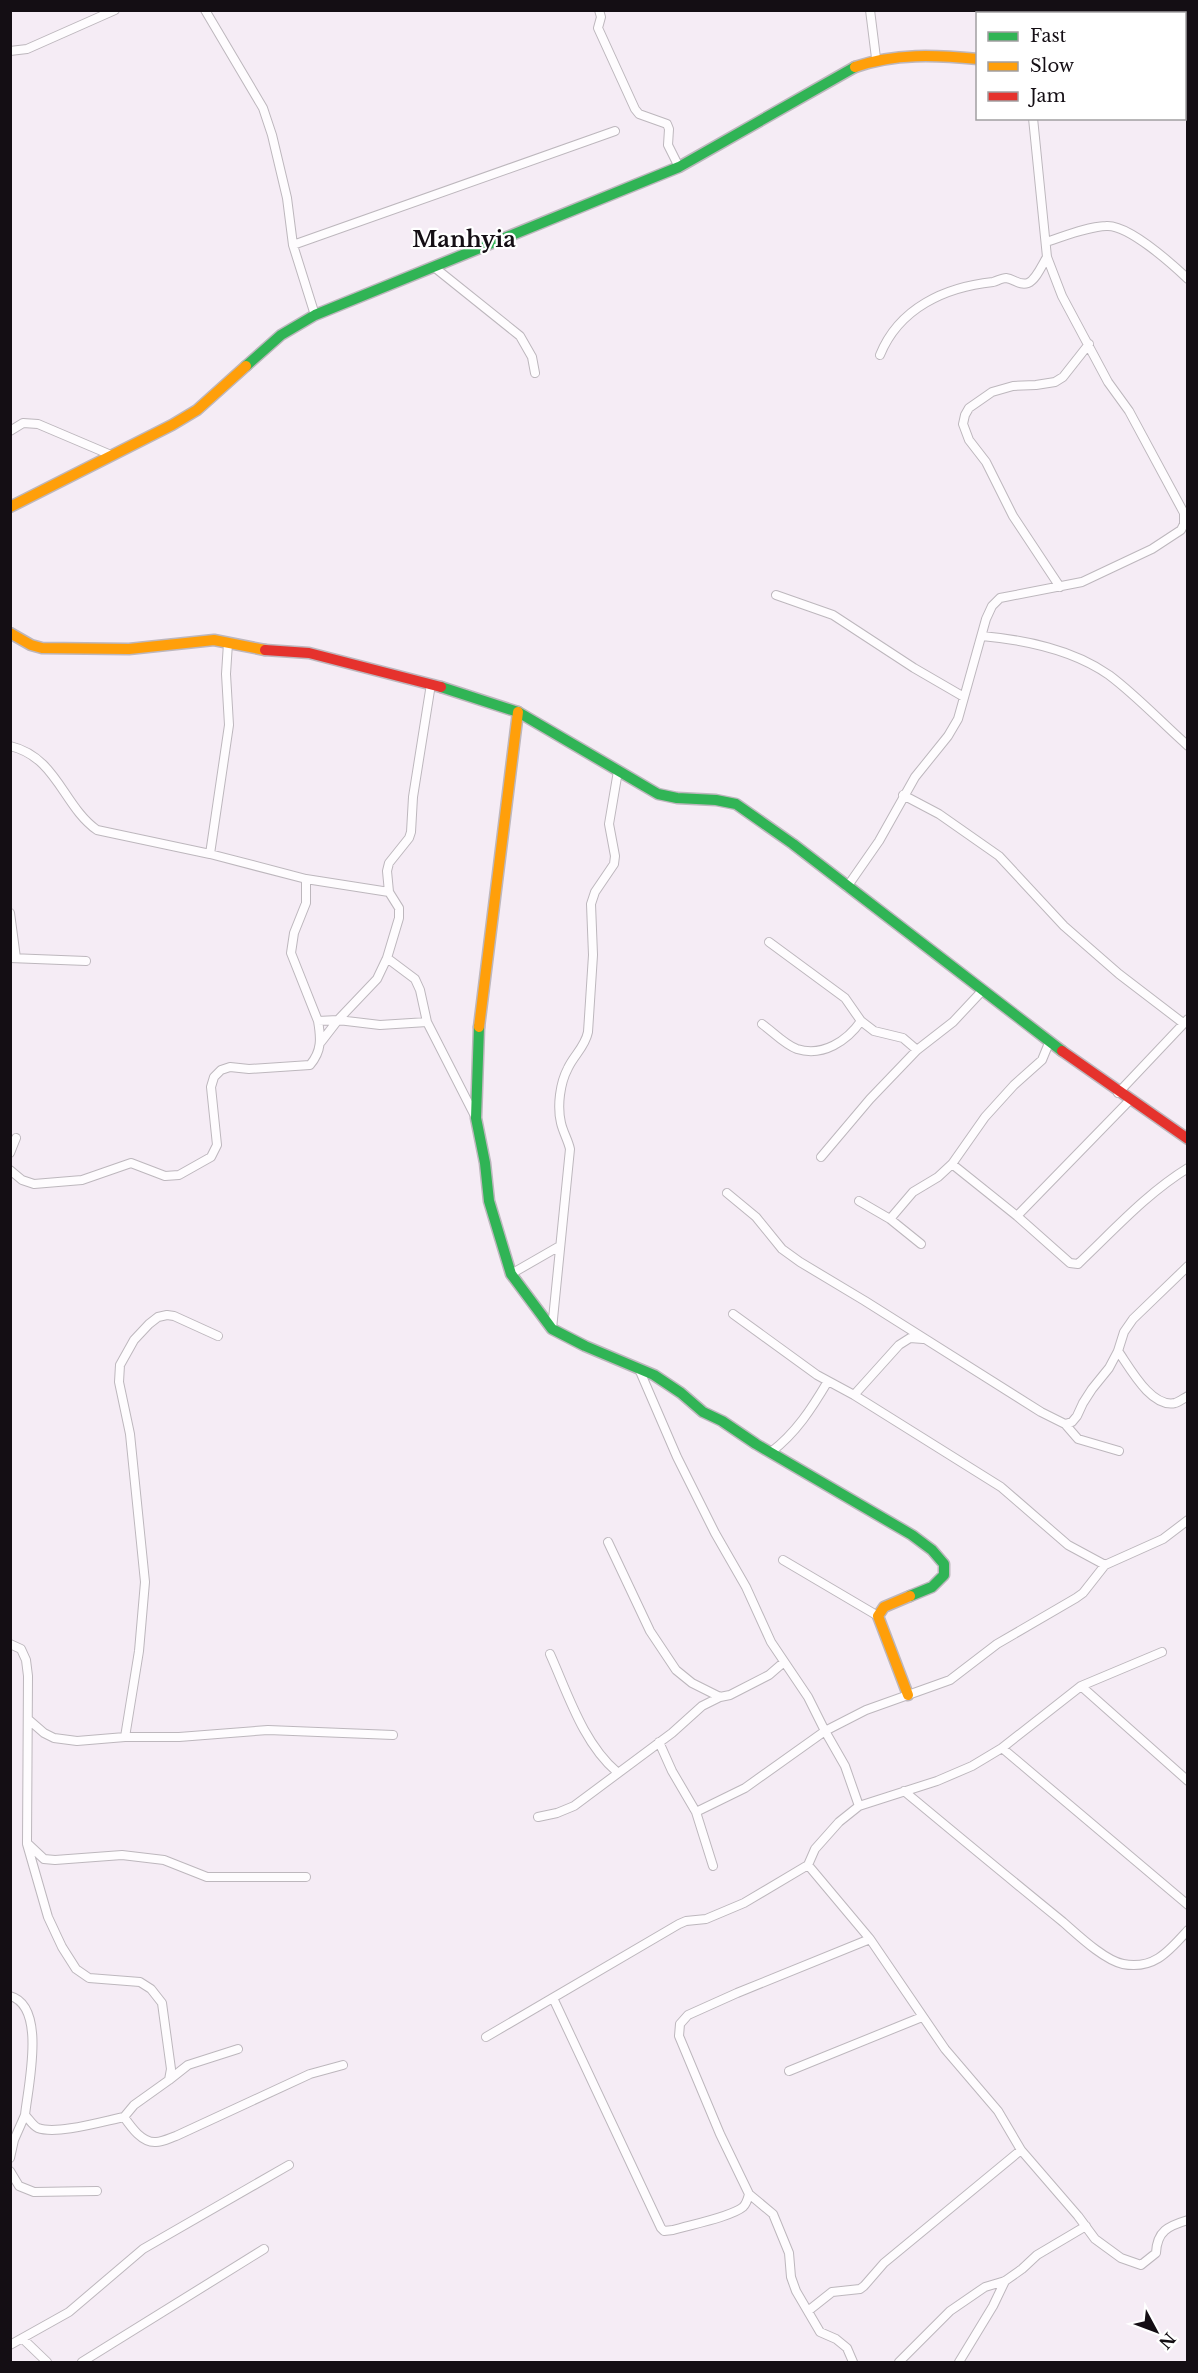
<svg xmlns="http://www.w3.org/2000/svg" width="1198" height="2373" viewBox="0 0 1198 2373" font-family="'Libre Baskerville',serif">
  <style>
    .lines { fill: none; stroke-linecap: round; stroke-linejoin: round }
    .street-casing { stroke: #bdb7bd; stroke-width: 10 }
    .fast-casing { stroke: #bdb7bd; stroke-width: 13 }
    .slow-casing { stroke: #bdb7bd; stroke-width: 13 }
    .jam-casing { stroke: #bdb7bd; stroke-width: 13 }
    .street { stroke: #fefcfe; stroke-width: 8 }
    .fast { stroke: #30b455; stroke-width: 10 }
    .slow { stroke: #ff9f0a; stroke-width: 10 }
    .jam { stroke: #e5322d; stroke-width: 10 }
    .labels { text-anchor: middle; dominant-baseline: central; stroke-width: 4.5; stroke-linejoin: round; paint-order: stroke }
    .quarter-label { font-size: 22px; font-weight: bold; fill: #140e14; stroke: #fff }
  </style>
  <rect width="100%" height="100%" fill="#f5ecf5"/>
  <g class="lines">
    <g class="street-casing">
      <path id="street" d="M 205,10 L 263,108 L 272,135 L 287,198 L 293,245 L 315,315
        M 599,10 L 601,17 L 598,28 L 635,109 L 639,114 L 667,124 L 669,129 L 668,145 L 679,167
        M 870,10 L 876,58
        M 10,51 L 27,49 L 115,10
        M 1046,242 C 1065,236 1086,227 1106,226 C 1128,224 1172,264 1188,279
        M 293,245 L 615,131
        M 434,267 L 520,336 L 532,357 L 535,373
        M 880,355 C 899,308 945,287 993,282 C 997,281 1002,278 1006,278 C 1014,279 1020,286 1028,283 C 1036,280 1042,265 1047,257
        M 10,431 L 23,423 L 38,424 L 111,455
        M 1060,587 L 1013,516 L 986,462 L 969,440 L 963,424 L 965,415 L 969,408 L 992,392 L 1013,386 L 1036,385 L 1055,382 L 1063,377 L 1089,344
        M 776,595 L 833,615 L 914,668 L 964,697
        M 982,636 C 1025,640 1072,649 1109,675 C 1137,696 1161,722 1188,746
        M 228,643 L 226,674 L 229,725 L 210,854 L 306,879 L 389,892
        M 10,746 C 57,757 63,806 97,830 L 210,854
        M 903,795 L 939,814 L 999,856 L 1064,926 L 1119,974 L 1183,1023
        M 847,887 L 879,841 L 915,777 L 948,736 L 958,719 L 986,619 L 992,606 L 1000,598 L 1082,582 L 1152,549 L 1181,530 L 1184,524 L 1184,513 L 1129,411 L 1108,382 L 1062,296 L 1047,257 L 1033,118
        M 10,913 L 16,958
        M 769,942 L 845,998 L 861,1021 L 874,1031 L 903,1038 L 917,1050
        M 10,958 L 86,961
        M 387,958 L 415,979 L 420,990 L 427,1022 L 476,1118
        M 318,1021 L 338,1020 L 380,1025 L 427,1022
        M 762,1024 C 772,1031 785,1045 797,1049 C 823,1057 847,1041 861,1021
        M 321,1042 L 338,1020 L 377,979 L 387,958 L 399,918 L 399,908 L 389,892 L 387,871 L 389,863 L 409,838 L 411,832 L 413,797 L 431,684
        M 1118,1093 L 1188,1019
        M 10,1153 L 16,1138
        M 821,1157 L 870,1099 L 917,1050 L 953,1022 L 982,991
        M 952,1164 L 1017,1216 L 1070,1263 L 1078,1264 C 1113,1231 1147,1193 1188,1168
        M 10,1170 L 22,1180 L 34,1184 L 82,1180 L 131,1163 L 165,1176 L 179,1175 L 211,1157 L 217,1145 L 211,1087 L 214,1077 L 221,1070 L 230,1067 L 249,1069 L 310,1065 C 322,1051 321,1038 318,1021 L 291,953 L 294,933 L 306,903 L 306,879
        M 727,1193 L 756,1217 L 782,1249 L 800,1262 L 865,1301 L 1041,1412 L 1065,1424 L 1072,1422 L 1077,1416 L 1083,1403 L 1092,1389 L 1109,1368 L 1118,1351 L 1124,1332 L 1133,1319 L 1188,1266
        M 859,1201 L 890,1219 L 921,1244
        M 1017,1216 L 1129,1101
        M 890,1219 L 913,1192 L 938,1177 L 952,1164 L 985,1117 L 1014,1085 L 1042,1060 L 1049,1043
        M 511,1274 L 558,1247
        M 733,1314 L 817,1375 L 854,1395 L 899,1345 L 910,1338 L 923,1339
        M 552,1329 L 570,1149 C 568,1140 563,1132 561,1123 C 557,1106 560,1083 568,1068 C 574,1055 585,1047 588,1032 L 593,955 L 591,904 L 595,892 L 614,864 L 615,856 L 609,824 L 618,771
        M 1118,1351 C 1130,1368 1151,1408 1175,1403 C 1179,1402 1184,1398 1188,1396
        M 639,1369 L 677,1457 L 715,1533 L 746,1587 L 771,1642 L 808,1697 L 825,1731 L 745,1788 L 696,1812
        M 854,1395 L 1001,1487 L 1068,1545 L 1105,1565
        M 1065,1424 L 1078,1439 L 1119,1451
        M 771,1452 C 796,1433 812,1408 828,1381
        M 608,1542 L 650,1631 L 676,1670 L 692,1683 L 720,1697 L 730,1695 L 769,1675 L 784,1662
        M 783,1560 L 878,1616
        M 10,1644 L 21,1649 L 26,1660 L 28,1676 L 27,1844 L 48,1917 L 62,1947 L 76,1969 L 89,1978 L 140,1982 L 151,1989 L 162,2003 L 171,2069 L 169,2080 L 134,2105 L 124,2117 C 131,2127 142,2143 156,2142 C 162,2142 170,2138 176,2136 L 310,2074 L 343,2065
        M 550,1654 C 568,1694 583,1743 617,1772
        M 1081,1686 L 1188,1781
        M 29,1720 L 44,1733 L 54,1738 L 77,1741 L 125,1737 L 179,1737 L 268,1730 L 393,1735
        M 125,1737 L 139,1651 L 145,1582 L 130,1434 L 119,1382 L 120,1365 L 134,1340 L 149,1324 L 158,1317 L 167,1315 L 174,1316 L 218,1336
        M 659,1742 L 672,1771 L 696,1812 L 713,1866
        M 1002,1748 L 1188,1905
        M 904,1791 C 957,1835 1010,1879 1063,1922 C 1078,1935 1104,1960 1123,1964 C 1154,1970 1169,1951 1188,1930
        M 859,1806 L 845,1766 L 825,1731 L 866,1710 L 950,1680 L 997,1644 L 1076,1598 L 1083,1593 L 1105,1565 L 1163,1539 L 1188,1520
        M 538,1817 L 557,1813 L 574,1806 L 672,1733 L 702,1706 L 720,1697
        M 28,1844 L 44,1859 L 55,1860 L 122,1855 L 164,1860 L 207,1877 L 306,1877
        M 808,1865 L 870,1939 L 945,2049 L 998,2111 L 1021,2150 L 1078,2216 L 1095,2239 L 1121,2258 L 1141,2265 L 1156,2253 C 1157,2231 1168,2226 1188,2220
        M 10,1996 C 47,2006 28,2086 25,2115 C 29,2119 33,2126 38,2128 C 57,2135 104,2121 124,2117
        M 553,1998 L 661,2228 L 664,2231 L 673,2230 C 689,2225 731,2217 743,2207 C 747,2203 748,2198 749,2194 L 720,2134 L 679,2036 L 680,2024 L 688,2015 L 737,1993 L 870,1939
        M 486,2037 L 679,1924 L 686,1921 L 706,1919 L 744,1903 L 808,1865 L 815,1849 L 839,1822 L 859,1806 L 937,1781 L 972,1766 L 1002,1748 L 1081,1686 L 1162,1652
        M 789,2071 L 922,2017
        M 169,2080 L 188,2065 L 238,2049
        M 10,2158 L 14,2140 L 25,2115
        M 10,2171 L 19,2186 L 34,2192 L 97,2191
        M 749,2194 L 773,2214 L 789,2253 L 791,2277 L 796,2291 L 820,2332 L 836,2339 L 847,2348 L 853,2362
        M 808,2311 L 832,2292 L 860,2289 L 864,2286 L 884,2263 L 1021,2150
        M 23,2339 L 47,2362
        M 10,2345 L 69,2312 L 143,2249 L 289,2165
        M 82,2362 L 264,2249
        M 899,2362 L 950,2311 L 985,2287 L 1005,2281 L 1022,2269 L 1037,2255 L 1086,2226
        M 959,2362 L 993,2306 L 1005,2281"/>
    </g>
    <g class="fast-casing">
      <path id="fast" d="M 246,366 L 281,335 L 315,315 L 679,167 L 855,67
        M 441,687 L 518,712 L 658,794 L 677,798 L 716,800 L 736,804 L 793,844 L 1062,1051
        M 479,1027 L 476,1118 L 485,1163 L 489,1201 L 511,1274 L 552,1329 L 585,1346 L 654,1375 L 681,1393 L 703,1412 L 722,1421 L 756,1444 L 912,1535 L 932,1550 L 944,1564 L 944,1575 L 932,1587 L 910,1596"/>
    </g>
    <g class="slow-casing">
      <path id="slow" d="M 1184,48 L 1188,48
        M 855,67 C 895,53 936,55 978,59
        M 10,507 L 172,425 L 197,410 L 246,366
        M 10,633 L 31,645 L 42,648 L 129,649 L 214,640 L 265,650
        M 479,1027 L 518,712
        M 908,1695 L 878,1616 L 884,1607 L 910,1596"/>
    </g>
    <g class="jam-casing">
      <path id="jam" d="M 265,650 L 309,653 L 441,687
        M 1062,1051 L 1188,1139"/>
    </g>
    <use href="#street" class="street"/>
    <use href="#fast" class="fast"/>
    <use href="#slow" class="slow"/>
    <use href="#jam" class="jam"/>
  </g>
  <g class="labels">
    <g class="quarter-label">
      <text x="464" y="239">Manhyia</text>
    </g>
  </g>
  <rect width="1198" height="2373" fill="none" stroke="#140e14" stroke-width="24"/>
  <rect x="976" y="12" width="210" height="108" fill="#ffffff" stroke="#a19fa1" stroke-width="1.5"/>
  <rect x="988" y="32" width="30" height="9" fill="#30b455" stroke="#a19fa1" stroke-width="1.5"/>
  <text x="1030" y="42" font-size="18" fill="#140e14">Fast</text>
  <rect x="988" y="62" width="30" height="9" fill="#ff9f0a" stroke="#a19fa1" stroke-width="1.5"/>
  <text x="1030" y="72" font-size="18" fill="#140e14">Slow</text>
  <rect x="988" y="92" width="30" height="9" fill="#e5322d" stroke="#a19fa1" stroke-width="1.5"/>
  <text x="1030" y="102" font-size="18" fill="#140e14">Jam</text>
  <g transform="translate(1156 2331) rotate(131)" stroke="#ffffff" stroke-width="4.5" paint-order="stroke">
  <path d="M0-4.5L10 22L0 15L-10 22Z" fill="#140e14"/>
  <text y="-9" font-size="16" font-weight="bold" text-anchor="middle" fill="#140e14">N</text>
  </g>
</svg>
